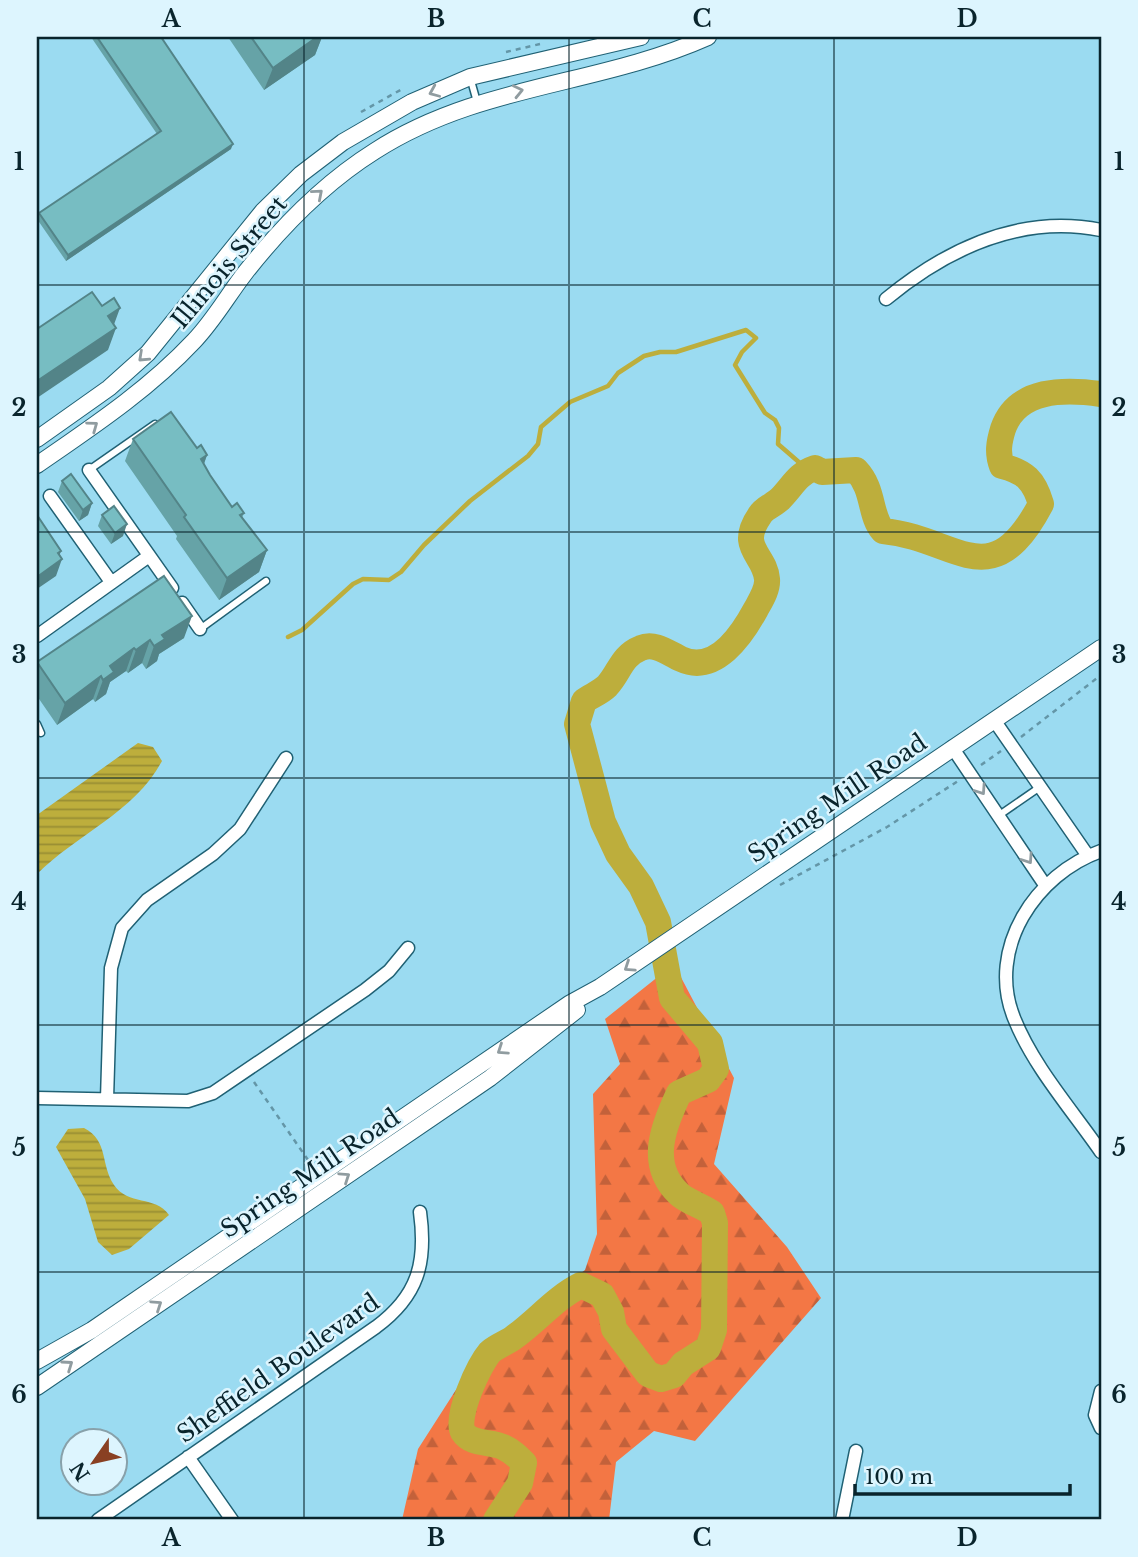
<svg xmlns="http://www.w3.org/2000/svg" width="1138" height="1557" viewBox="0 0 1138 1557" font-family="'Libre Baskerville',serif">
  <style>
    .forest { fill: url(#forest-firs) }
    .water { fill: url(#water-rules) }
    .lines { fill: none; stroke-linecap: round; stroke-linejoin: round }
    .stream { stroke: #bdae3c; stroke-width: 4.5 }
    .river { stroke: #bdae3c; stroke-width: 26 }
    .service-casing { stroke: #206174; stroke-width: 9 }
    .minor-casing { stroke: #206174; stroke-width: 15 }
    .tertiary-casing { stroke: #206174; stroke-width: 18 }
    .path { stroke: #6496a7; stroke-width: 2.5; stroke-dasharray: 5 5; stroke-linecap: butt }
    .service { stroke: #fff; stroke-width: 6 }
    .minor { stroke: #fff; stroke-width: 12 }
    .tertiary { stroke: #fff; stroke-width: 16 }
    .wall { fill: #66a3a7 }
    .shaded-wall { fill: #538488 }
    .building { fill: #77bdc2; stroke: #538488; stroke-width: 2 }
    .oneway { stroke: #909ca0 }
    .grid { fill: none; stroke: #09242c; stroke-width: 2; stroke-opacity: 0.55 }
    .labels { text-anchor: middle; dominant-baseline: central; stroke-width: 5; stroke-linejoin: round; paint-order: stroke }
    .street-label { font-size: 24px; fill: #09242c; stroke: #ddf5fe }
    .neatline { fill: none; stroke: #09242c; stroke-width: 2.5 }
    .grid-label { font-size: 23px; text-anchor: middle; font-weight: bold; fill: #09242c }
  </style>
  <defs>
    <pattern id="forest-firs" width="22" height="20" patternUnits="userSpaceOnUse" patternTransform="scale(1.75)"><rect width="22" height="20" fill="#f37745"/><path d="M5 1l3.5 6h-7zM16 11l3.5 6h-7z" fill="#c3613a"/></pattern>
    <pattern id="water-rules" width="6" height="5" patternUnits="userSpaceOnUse" patternTransform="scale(1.75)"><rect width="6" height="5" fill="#bdae3c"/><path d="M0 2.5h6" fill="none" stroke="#988d33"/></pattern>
  </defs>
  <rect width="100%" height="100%" fill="#9bdbf1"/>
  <path class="forest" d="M 674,964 L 734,1078 L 714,1164 L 787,1247 L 821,1298 L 695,1441 L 654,1431 L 616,1462 L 609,1520 L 402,1520 L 418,1449 L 486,1343 L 585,1270 L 597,1234 L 593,1094 L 620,1064 L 605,1019 Z"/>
  <path class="water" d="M 138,743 L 153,747 L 162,761 C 135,812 76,835 37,874 L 37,815 Z
    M 84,1128 C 109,1141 100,1164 114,1185 C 128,1206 155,1195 169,1215 L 129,1249 L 112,1255 L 98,1242 L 85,1199 L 56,1147 L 68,1129 Z"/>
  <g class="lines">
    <path class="stream" d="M 288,637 L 302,630 L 353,584 L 363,579 L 389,580 L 401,572 L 424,545 L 470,501 L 528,456 L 538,444 L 541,427 L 570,402 L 608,386 L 618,373 L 644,356 L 660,352 L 676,352 L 746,330 L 756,338 L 742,352 L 735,365 L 765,413 L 775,420 L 779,428 L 778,444 L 808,470"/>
    <path class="river" d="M 496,1520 L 520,1483 L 524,1463 C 517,1456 512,1451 503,1447 C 491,1441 471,1445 463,1432 C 455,1416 479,1365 490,1352 C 497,1346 506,1343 513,1338 C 537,1321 555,1298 581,1285 L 602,1295 L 611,1312 L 614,1329 L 648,1374 L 661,1379 L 674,1375 L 683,1364 L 708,1348 L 714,1330 L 715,1223 L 712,1213 C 702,1206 686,1201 679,1194 C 647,1164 664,1126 679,1093 L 708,1080 L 716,1069 L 710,1043 L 672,998 L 658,922 L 641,886 L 618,854 L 603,822 L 577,724 L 584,701 C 591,696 601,692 607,686 C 620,672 621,656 641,648 C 655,642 668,653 681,659 C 715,675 742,635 756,609 C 761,600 768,589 767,579 C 765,554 737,548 760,515 C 764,508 774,505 780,499 C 793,486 797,474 815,468 L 822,472 L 856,470 C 875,490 869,515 883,531 C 957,538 991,599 1041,504 C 1034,480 1025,472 1002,466 C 997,453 999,442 1003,429 C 1017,388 1065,389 1101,394"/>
    <g class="service-casing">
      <path id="service" d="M 470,77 L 477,102
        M 89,470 L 155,424
        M 200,629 L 266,581
        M 37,724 L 41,733
        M 998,816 L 1040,787"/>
    </g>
    <g class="minor-casing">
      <path id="minor" d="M 886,299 C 948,248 1020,214 1101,230
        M 89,470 L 172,588
        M 50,496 L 111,582
        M 182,603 L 200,629
        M 37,636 L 149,556
        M 994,720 L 1088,856
        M 952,747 L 1045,885
        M 1101,851 C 1036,874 986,948 1014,1018 C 1033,1066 1072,1110 1101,1152
        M 37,1098 L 188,1101 L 213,1093 L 365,990 L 389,971 L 408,948
        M 107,1099 L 111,968 L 122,928 L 147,900 L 213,854 L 240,829 L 286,758
        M 1101,1391 L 1095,1415 L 1101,1428
        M 188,1457 L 232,1520
        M 98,1520 L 376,1327 C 418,1296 427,1263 420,1212
        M 842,1520 L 856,1451"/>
    </g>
    <g class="tertiary-casing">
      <path id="tertiary" d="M 37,439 L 109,388 L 148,353 L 263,211 L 301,174 L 343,142 L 412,102 L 470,77 L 641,37
        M 37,465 C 92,427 148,390 194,341 C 214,320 228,295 245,273 C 282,226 324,183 375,151 C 479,84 598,86 708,37
        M 37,1361 L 92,1330 L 569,1004 L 600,987 L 1101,648
        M 37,1387 L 490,1078 L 577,1010"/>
    </g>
    <path class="path" d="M 506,52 L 540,44
      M 361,112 L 404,88
      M 1021,737 L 1101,675
      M 981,765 L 1001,751
      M 780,885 L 887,827 L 958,781
      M 254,1082 L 308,1160"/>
    <use href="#service" class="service"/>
    <use href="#minor" class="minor"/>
    <use href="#tertiary" class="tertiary"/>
  </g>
  <path class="wall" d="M 91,37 L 161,37 L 231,149 L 66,261 L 37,219 L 39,213 L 157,134 Z
    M 228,37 L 322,37 L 315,55 L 264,90 Z
    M 133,439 L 207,455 L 204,464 L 210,475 L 232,507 L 244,513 L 242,518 L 267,550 L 259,572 L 219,600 L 176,539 L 177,536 L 125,461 Z
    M 62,481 L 92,503 L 88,515 L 79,521 L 58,492 Z
    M 102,515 L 123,536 L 111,544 L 98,526 Z
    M 164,576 L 184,638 L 159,654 L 157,661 L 146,669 L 142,663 L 128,673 L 126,671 L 110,682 L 106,694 L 95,702 L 93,699 L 57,725 L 37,696 L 37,662 Z"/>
  <path class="shaded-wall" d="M 317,37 L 322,37 L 315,55 L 264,90 L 273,68 Z
    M 233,144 L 231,149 L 66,261 L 68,255 Z
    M 120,308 L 112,330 L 116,328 L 108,350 L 37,398 L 37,381 L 108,316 Z
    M 207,455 L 199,477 L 201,459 Z
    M 92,503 L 88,515 L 79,521 L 83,510 Z
    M 127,524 L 123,536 L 111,544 L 115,533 Z
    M 267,550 L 259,572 L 219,600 L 227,578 Z
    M 61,551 L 57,562 L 62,559 L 56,576 L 37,589 L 37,577 Z
    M 192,616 L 184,638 L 159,654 L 157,661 L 146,669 L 154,646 L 162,635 Z
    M 150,640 L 142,663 L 128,673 L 136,650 Z
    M 134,648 L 126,671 L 110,682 L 106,694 L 95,702 L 103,680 L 110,666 Z
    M 101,676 L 93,699 L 57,725 L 65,703 Z"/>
  <path class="building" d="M 97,37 L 161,37 L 233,144 L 68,255 L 39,213 L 161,131 Z
    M 251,37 L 317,37 L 273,68 Z
    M 92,292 L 102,306 L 114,298 L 120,308 L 108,316 L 116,328 L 37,381 L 37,329 Z
    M 171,412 L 197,448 L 201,445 L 207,455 L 201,459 L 210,475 L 232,507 L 237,503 L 244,513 L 240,515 L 267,550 L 227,578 L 184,517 L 186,515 L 133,439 Z
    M 71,474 L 92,503 L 83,510 L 62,481 Z
    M 114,506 L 127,524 L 115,533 L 102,515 Z
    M 37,515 L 61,551 L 58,553 L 62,559 L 37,577 Z
    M 164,576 L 192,616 L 162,635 L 165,639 L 154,646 L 150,640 L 136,650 L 134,648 L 110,666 L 114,672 L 103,680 L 101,676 L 65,703 L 37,662 Z"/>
  <defs><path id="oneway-chevron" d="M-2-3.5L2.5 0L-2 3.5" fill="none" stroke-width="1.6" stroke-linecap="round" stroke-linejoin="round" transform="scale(1.75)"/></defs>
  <g class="oneway">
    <use href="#oneway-chevron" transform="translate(518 91) rotate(-13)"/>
    <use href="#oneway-chevron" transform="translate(434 92) rotate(157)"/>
    <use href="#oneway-chevron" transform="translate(318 194) rotate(-41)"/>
    <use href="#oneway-chevron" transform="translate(143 357) rotate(137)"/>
    <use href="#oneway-chevron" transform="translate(93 426) rotate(-36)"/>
    <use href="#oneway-chevron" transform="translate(981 790) rotate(56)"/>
    <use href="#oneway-chevron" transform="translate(1028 859) rotate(56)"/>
    <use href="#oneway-chevron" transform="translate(629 967) rotate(146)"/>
    <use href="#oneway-chevron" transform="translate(502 1050) rotate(146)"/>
    <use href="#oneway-chevron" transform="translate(345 1177) rotate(-34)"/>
    <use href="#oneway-chevron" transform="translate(157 1305) rotate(-34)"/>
    <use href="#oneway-chevron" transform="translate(68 1365) rotate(-35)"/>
  </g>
  <path class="grid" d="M 304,37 L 304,1520M 569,37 L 569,1520M 834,37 L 834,1520M 37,285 L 1101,285M 37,532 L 1101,532M 37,778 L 1101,778M 37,1025 L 1101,1025M 37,1272 L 1101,1272"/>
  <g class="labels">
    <g class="street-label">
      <text transform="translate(229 262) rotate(-50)">Illinois Street</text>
      <text transform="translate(837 798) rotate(-34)">Spring Mill Road</text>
      <text transform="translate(310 1173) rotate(-34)">Spring Mill Road</text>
      <text transform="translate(278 1368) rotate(-35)">Sheffield Boulevard</text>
    </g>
  </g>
  <rect width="1138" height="1557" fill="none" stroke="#ddf5fe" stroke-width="77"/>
  <g transform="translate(94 1462) rotate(236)"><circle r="33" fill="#ddf5fe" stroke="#88a1aa" stroke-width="2"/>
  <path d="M0-5L12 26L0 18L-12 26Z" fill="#894023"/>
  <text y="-10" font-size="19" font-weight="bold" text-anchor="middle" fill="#09242c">N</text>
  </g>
  <path d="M855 1484v10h215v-10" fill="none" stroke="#09242c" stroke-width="3.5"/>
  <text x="865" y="1484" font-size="21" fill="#09242c" stroke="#ddf5fe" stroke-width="5" paint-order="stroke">100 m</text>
  <rect x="38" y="38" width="1062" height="1480" class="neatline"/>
  <g class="grid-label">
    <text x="171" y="27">A</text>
    <text x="436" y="27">B</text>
    <text x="702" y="27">C</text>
    <text x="967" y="27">D</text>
    <text x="19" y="170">1</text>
    <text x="1119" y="170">1</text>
    <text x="19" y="416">2</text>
    <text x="1119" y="416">2</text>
    <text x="19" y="663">3</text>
    <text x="1119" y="663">3</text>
    <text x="19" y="910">4</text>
    <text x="1119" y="910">4</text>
    <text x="19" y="1156">5</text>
    <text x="1119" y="1156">5</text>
    <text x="19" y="1403">6</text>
    <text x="1119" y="1403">6</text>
    <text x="171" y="1546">A</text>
    <text x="436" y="1546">B</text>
    <text x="702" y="1546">C</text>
    <text x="967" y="1546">D</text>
  </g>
</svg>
